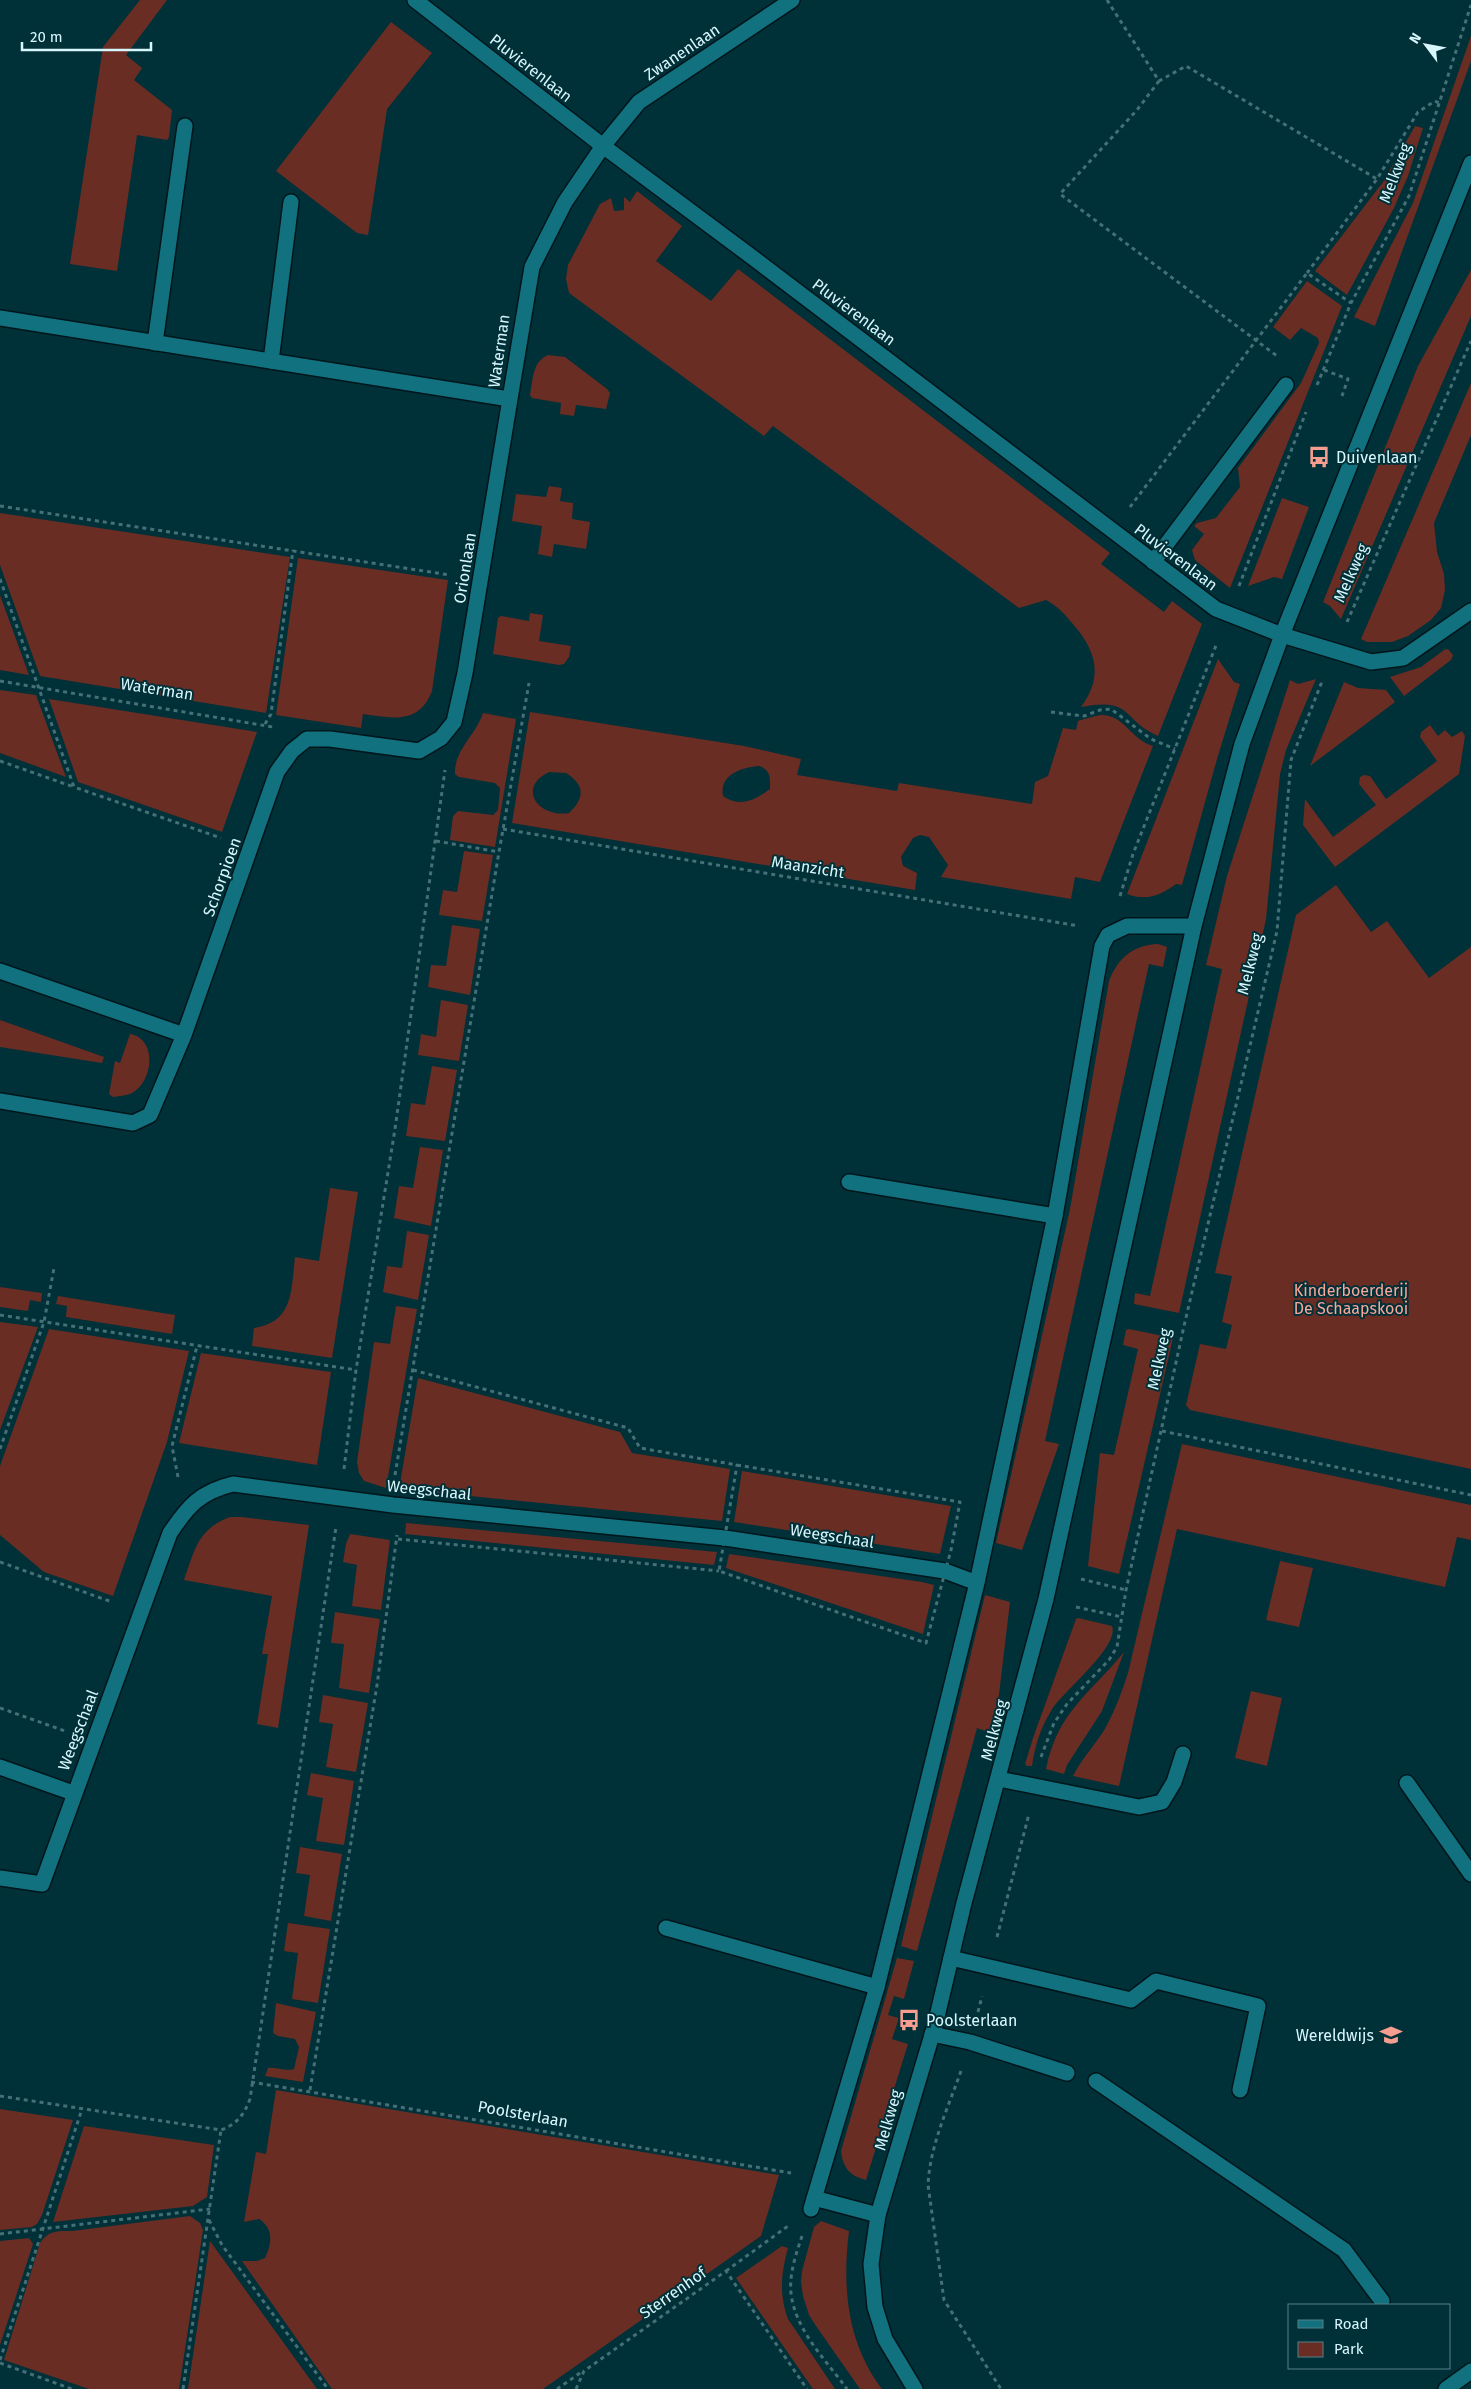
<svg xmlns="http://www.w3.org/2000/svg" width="1471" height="2389" viewBox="0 0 1471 2389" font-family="'Fira Sans',sans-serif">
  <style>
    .green { fill: #6a2d23; fill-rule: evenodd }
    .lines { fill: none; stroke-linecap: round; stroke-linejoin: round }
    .service-casing { stroke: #00161b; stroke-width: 18 }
    .pedestrian-casing { stroke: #00161b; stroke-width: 18 }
    .minor-casing { stroke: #00161b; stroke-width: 18 }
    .tertiary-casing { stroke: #00161b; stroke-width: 18 }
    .path { stroke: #457077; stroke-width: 3; stroke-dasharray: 4 4; stroke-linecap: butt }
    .service { stroke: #11717f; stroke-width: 15 }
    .pedestrian { stroke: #11717f; stroke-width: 15 }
    .minor { stroke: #11717f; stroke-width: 15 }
    .tertiary { stroke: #11717f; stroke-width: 15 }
    .labels { text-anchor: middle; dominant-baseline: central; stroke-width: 4; stroke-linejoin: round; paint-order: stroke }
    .street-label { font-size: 16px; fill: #d8f7fd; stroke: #003038 }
    .poi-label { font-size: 16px; fill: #d8f7fd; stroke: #003038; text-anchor: start }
    .park-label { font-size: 16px; fill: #fba799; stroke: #003038 }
  </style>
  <rect width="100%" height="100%" fill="#003038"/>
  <path class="green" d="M 140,0 L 167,0 L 126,55 L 142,68 L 134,80 L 172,110 L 169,137 L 167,140 L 137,135 L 117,271 L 70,264 L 103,47 Z
    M 391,22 L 432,53 L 387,109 L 368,235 L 357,233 L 276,171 Z
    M 1471,36 L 1471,61 L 1375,326 L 1354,317 L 1413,203 Z
    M 1415,126 L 1423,128 L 1408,176 L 1394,208 L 1347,295 L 1315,271 L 1383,182 Z
    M 637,191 L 682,226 L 656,261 L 711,301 L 738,269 L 1110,553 L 1101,564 L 1164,612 L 1172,601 L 1202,624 L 1158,736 C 1120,719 1134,697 1081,707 C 1104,676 1096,650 1072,623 C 1064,613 1057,606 1046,600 L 1019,608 L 773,426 L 764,436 L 569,293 L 566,279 L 568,265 L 600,204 L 611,198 L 614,211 L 624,210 L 624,197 L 630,202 Z
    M 1471,270 L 1471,316 L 1341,619 L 1330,606 L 1323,602 L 1418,366 Z
    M 1307,281 L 1342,306 L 1230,588 L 1195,560 L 1192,550 L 1204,534 L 1194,526 L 1197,523 L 1216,518 L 1240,487 L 1238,468 L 1301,383 L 1319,343 L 1318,338 L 1301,328 L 1290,340 L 1273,327 Z
    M 548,355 L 565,357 L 607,389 L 610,393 L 606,409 L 576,405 L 574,416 L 560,414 L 561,403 L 532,398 L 530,395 C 533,380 532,362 548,355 Z
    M 1471,383 L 1471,435 L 1434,523 L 1437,552 L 1444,574 L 1445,590 L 1441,608 L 1431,620 L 1408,636 L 1392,642 L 1367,642 L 1361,639 Z
    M 549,486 L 562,488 L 560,501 L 573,503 L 572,519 L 590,522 L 586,549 L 554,544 L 552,557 L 538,554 L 542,526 L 512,521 L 516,494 L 546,497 Z
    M 1282,498 L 1309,507 L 1282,579 L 1274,577 L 1248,586 Z
    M 0,513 L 290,557 L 266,713 L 40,676 L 0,565 Z
    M 298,558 L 448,580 L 432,691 C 419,725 392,718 363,714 L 361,728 L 276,715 Z
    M 0,595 L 29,675 L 0,670 Z
    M 530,613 L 543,615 L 539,641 L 571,646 L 569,657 L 564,664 L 559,665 L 493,654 L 498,618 L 501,616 L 529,621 Z
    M 1448,649 L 1453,655 L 1451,660 L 1404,696 L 1390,677 L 1421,667 L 1444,650 Z
    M 1218,659 L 1234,682 L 1240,684 L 1217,759 L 1182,885 L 1176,884 C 1160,896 1146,901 1127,894 Z
    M 1316,679 L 1286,750 L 1280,774 L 1266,919 L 1179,1313 L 1134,1304 L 1135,1293 L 1150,1296 L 1222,969 L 1206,965 L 1227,876 L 1290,680 L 1298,684 Z
    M 1344,682 L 1358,688 L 1386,690 L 1395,702 L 1310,766 Z
    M 0,690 L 36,695 L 66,777 L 0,753 Z
    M 49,699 L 257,732 L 222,832 L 78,782 Z
    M 530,712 L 744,746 L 801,759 L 797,775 L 897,791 L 899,783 L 1032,804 L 1035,782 L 1048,776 L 1063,728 L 1076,730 L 1078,721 C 1085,719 1094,716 1101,715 C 1125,715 1130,739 1153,746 L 1100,882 L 1075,877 L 1071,899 L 941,877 L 948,865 L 929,837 L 920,835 L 913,838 L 901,857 L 903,866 L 917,873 L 915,890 L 512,823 ZM 759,766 C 771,770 770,778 770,789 C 755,800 740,808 723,796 C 719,775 742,767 759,766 ZM 549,772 L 566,773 C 585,785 585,798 569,813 C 539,818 516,788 549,772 Z
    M 483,713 L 516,719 L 495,847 L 450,840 L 453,816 L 458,811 L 493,815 L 498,810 L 500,788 L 495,783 L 459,777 L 455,774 C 454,750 476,735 483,713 Z
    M 1430,725 L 1438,736 L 1445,730 L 1452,737 L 1462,731 L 1465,736 L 1459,774 L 1335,867 L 1303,825 L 1305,799 L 1333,837 L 1376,805 L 1359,784 L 1360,777 L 1364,775 L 1370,776 L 1386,799 L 1437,761 L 1420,737 L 1421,732 Z
    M 464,851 L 493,855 L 482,921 L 439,915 L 443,890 L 457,892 Z
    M 1336,885 L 1371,932 L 1387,921 L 1429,978 L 1471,947 L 1471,1469 L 1190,1410 L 1186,1405 L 1200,1344 L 1226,1349 L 1232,1325 L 1222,1322 L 1232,1276 L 1215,1273 L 1296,915 Z
    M 452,925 L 480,929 L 470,995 L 428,987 L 431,965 L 446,966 Z
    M 1158,944 L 1167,947 L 1163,967 L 1149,964 L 1045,1441 L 1059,1444 L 1022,1550 L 996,1543 L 1070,1209 L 1109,981 C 1118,958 1133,945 1158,944 Z
    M 441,1000 L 468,1005 L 459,1061 L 418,1055 L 421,1034 L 436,1037 Z
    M 0,1020 L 104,1057 L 102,1063 L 0,1047 Z
    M 130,1034 C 158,1039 153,1082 132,1093 C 126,1096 119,1096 113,1097 L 109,1094 L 115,1061 L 120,1063 Z
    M 432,1066 L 457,1070 L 445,1141 L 406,1136 L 411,1103 L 425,1105 Z
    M 420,1147 L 443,1150 L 431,1226 L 394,1218 L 399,1186 L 413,1188 Z
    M 330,1188 L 358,1192 L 332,1358 L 252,1346 L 254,1328 C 294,1322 291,1290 295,1257 L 319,1261 Z
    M 407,1231 L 429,1235 L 418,1300 L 383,1292 L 387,1266 L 402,1268 Z
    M 0,1287 L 42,1293 L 41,1302 L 30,1300 L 28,1311 L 0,1307 Z
    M 58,1296 L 175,1315 L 172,1334 L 66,1317 L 67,1306 L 56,1304 Z
    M 396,1306 L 417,1309 L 386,1488 L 364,1481 L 359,1473 L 357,1462 L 374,1342 L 390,1344 Z
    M 0,1322 L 38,1327 L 0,1430 Z
    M 49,1329 L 189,1351 L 167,1442 L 113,1596 L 44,1572 L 0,1535 L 0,1466 Z
    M 1129,1329 L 1173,1338 L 1119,1574 L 1088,1566 L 1100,1453 L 1114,1455 L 1138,1349 L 1123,1345 L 1126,1330 Z
    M 201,1353 L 331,1372 L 317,1465 L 179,1443 Z
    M 418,1378 L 620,1432 L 632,1453 L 730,1469 L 722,1521 L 399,1489 Z
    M 1182,1444 L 1471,1505 L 1471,1540 L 1457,1537 L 1445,1587 L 1177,1529 L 1119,1786 L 1073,1776 C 1082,1758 1096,1744 1106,1727 C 1115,1710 1122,1692 1128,1673 Z
    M 742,1471 L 951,1506 L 940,1554 L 734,1522 Z
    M 230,1517 L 242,1517 L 309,1525 L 278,1728 L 257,1724 L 268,1654 L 262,1654 L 272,1596 L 184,1580 C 195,1549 198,1529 230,1517 Z
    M 406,1523 L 717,1552 L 714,1565 L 405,1534 Z
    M 350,1534 L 390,1540 L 381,1610 L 352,1606 L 357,1565 L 343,1562 L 346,1544 Z
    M 729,1554 L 922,1582 L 934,1585 L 923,1634 L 726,1568 Z
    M 1280,1561 L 1313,1568 L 1299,1627 L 1266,1620 Z
    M 985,1595 L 1010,1602 L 998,1703 L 991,1733 L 977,1728 L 917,1951 L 901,1946 Z
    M 335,1612 L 380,1619 L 369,1693 L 339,1688 L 344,1644 L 331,1643 Z
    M 1078,1618 L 1112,1626 C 1120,1647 1062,1692 1051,1711 C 1040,1729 1035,1746 1032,1766 L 1027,1766 L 1025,1764 L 1033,1738 L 1076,1619 Z
    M 1124,1652 L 1102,1711 L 1067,1765 L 1064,1774 L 1046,1769 C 1058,1711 1089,1695 1124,1652 Z
    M 1251,1691 L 1282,1698 L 1267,1766 L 1235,1758 Z
    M 323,1695 L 368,1703 L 356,1772 L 326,1767 L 333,1724 L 319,1722 Z
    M 311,1773 L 354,1781 L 344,1845 L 316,1841 L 323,1798 L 307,1795 Z
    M 300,1847 L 342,1854 L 331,1921 L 304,1916 L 310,1875 L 296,1873 Z
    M 288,1923 L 330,1929 L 318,2003 L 292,1999 L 298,1953 L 284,1951 Z
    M 897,1958 L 914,1961 L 904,1999 L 894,1996 L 888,2015 L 899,2018 L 892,2039 L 908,2044 L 866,2180 C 850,2176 843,2168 841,2151 Z
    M 276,2003 L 316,2012 L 303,2082 L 265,2076 L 268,2068 C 277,2067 285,2072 294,2069 L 299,2047 L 295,2039 L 278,2036 L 273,2033 Z
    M 276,2090 L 779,2175 L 761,2236 L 543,2389 L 332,2389 L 242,2261 L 257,2261 L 265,2258 C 272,2243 274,2229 259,2219 L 244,2222 L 256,2152 L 266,2154 Z
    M 0,2109 L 73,2120 L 42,2215 L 37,2224 L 32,2227 L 0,2230 Z
    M 84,2126 L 214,2145 L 207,2197 L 193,2206 L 53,2222 Z
    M 190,2216 L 200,2223 L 203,2230 L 179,2389 L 89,2389 L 4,2360 L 40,2243 C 48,2230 59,2231 72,2231 Z
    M 821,2221 L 849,2231 C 842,2287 847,2343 882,2389 L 860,2389 L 816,2326 L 809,2315 L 803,2296 L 801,2282 L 802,2271 L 814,2227 Z
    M 29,2238 L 33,2244 L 0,2345 L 0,2241 Z
    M 210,2241 L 317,2389 L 188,2389 Z
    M 782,2246 L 788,2248 C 781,2274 779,2294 788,2319 L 835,2389 L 813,2389 L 736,2278 Z"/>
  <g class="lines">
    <g class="service-casing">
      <path id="service" d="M 155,343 L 185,126
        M 271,361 L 291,202
        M 849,1182 L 1055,1216
        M 999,1779 L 1139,1807 L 1162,1802 L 1174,1782 L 1183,1754
        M 666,1928 L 877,1987
        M 951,1958 L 1131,2000 L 1156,1981 L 1258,2006 L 1240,2090
        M 932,2034 L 970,2042 L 1067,2073
        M 1096,2081 L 1344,2250 L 1382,2301"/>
    </g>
    <g class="pedestrian-casing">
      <path id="pedestrian" d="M 1407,1783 L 1471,1874"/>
    </g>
    <g class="minor-casing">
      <path id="minor" d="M 415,0 L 603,146 L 748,254 L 1216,609 L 1282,635 L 1371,662 L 1403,658 L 1471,611
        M 0,318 L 510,399 L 532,267 L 565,202 L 603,146 L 639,102 L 792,0
        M 1153,562 L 1286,385
        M 0,971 L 184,1035
        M 0,1101 L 133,1123 L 150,1115 L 184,1035 L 277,772 L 292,751 L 307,739 L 330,739 L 419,751 L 441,738 L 454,722 L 465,673 L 510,399
        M 0,1767 L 73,1793
        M 0,1878 L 42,1884 L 170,1533 C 188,1506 200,1492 233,1484 L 393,1505 L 725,1538 L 945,1571 L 977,1583
        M 814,2198 L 878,2215
        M 811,2209 L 877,1987 L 977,1583 L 1055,1216 L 1102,946 L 1108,935 L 1127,926 L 1194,926
        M 1446,2389 L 1471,2371"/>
    </g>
    <g class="tertiary-casing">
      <path id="tertiary" d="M 915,2389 L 885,2339 L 875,2307 L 871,2264 L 878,2215 L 935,2025 L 964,1903 L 1046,1599 L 1194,926 L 1242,744 L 1282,635 L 1471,163"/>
    </g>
    <path class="path" d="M 1107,0 L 1159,81 L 1186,66 L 1377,179
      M 1159,81 L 1137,110 L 1060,194 L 1277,356
      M 1307,273 L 1377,179 L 1418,112 L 1435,101 L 1439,103
      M 1324,370 L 1348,379 L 1342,396
      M 1317,385 L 1351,303 L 1409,196 L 1471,5
      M 0,506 L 450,575
      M 1130,507 L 1307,273 L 1351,303
      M 0,579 L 74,787 L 221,838
      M 1239,586 L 1306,412
      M 1347,622 L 1471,341
      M 0,681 L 273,727
      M 1051,712 L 1084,716 L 1100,710 L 1111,709 L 1151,739 L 1175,749
      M 265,724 L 271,714 L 293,550
      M 0,761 L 74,787
      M 503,829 L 1079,926
      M 436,841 L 499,852
      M 1120,896 L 1133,854 L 1217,643
      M 0,1315 L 356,1370
      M 413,1370 L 628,1428 L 640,1448 L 737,1465
      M 1162,1431 L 1471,1495
      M 0,1449 L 44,1322 L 54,1268
      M 737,1465 L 960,1502 L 951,1550 L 926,1643 L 719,1571 Z
      M 344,1469 L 356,1370 L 395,1129 L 445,770
      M 395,1475 L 499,852 L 529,683
      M 178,1477 L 172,1446 L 197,1346
      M 398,1539 L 719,1571
      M 0,1562 L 112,1602
      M 1081,1579 L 1126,1590
      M 1076,1607 L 1122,1617
      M 0,1708 L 65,1731
      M 1041,1757 L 1054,1723 L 1067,1704 L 1109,1660 L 1117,1647 L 1126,1590 L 1184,1326 L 1277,931 L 1291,760 L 1323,679
      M 997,1937 L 1029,1814
      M 978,2012 L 982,1996
      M 961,2071 C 948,2108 930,2145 928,2185 L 944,2300 L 1001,2389
      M 251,2082 L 791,2173
      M 310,2090 L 377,1685 L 397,1535
      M 0,2096 L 221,2130 C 237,2124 244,2115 250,2099 L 336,1527
      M 209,2220 L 222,2245 L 328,2389
      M 0,2234 L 210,2209
      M 802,2236 C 796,2254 789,2274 791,2293 C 795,2330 826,2360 847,2389
      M 726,2271 L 788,2226
      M 0,2360 L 82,2109
      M 0,2363 L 72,2389
      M 183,2389 L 221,2130
      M 557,2389 L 583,2371
      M 576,2389 L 584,2371 L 726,2271 L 807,2389"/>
    <use href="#service" class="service"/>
    <use href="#pedestrian" class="pedestrian"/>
    <use href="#minor" class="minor"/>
    <use href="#tertiary" class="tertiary"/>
  </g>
  <defs>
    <g id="bus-bare" transform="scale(1.725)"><path d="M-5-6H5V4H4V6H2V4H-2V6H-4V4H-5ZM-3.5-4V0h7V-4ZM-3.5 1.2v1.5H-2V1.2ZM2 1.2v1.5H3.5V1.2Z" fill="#f59d8e" stroke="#003038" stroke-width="2.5" paint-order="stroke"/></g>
    <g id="school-bare" transform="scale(1.725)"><path d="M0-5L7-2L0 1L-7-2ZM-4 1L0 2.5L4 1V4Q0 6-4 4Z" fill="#f59d8e" stroke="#003038" stroke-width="2.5" paint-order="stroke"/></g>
  </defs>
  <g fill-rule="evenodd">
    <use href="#bus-bare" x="1319" y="457"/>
    <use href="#bus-bare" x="909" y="2020"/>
    <use href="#school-bare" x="1391" y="2035"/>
  </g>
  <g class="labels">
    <g class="street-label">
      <text transform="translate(682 52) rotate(-34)">Zwanenlaan</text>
      <text transform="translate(531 68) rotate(38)">Pluvierenlaan</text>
      <text transform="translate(1395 173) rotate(-69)">Melkweg</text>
      <text transform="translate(854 312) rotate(37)">Pluvierenlaan</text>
      <text transform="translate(499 351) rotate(-82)">Waterman</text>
      <text transform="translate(1176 557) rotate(37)">Pluvierenlaan</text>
      <text transform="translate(465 568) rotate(-81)">Orionlaan</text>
      <text transform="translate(1351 573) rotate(-66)">Melkweg</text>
      <text transform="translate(157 689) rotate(9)">Waterman</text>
      <text transform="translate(808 867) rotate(9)">Maanzicht</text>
      <text transform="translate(222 877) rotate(-70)">Schorpioen</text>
      <text transform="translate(1250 964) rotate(-76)">Melkweg</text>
      <text transform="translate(1159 1359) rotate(-78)">Melkweg</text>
      <text transform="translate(429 1490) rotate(6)">Weegschaal</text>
      <text transform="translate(832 1536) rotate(9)">Weegschaal</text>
      <text transform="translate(78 1730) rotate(-69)">Weegschaal</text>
      <text transform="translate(994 1730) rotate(-75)">Melkweg</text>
      <text transform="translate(523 2114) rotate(10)">Poolsterlaan</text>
      <text transform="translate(888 2120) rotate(-74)">Melkweg</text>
      <text transform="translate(673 2293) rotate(-35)">Sterrenhof</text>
    </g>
    <g class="poi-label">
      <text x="1336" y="457">Duivenlaan</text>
      <text x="926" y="2020">Poolsterlaan</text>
      <text x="1374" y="2035" text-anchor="end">Wereldwijs</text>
    </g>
    <g class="park-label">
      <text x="1351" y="1290">Kinderboerderij<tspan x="1351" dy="18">De Schaapskooi</tspan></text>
    </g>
  </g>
  <rect x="1288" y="2304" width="162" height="65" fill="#003038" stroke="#568087"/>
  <rect x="1298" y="2320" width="25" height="8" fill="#11717f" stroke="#568087"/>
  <text x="1334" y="2329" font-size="15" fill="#d8f7fd">Road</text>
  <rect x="1298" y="2342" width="25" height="15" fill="#6a2d23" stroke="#568087"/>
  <text x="1334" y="2354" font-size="15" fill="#d8f7fd">Park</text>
  <g transform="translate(1426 45) rotate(302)" stroke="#003038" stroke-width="4" paint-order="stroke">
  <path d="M0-4L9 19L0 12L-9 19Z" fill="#d8f7fd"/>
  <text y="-8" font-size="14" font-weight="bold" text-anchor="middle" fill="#d8f7fd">N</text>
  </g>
  <path d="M22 42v8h129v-8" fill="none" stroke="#d8f7fd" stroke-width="2.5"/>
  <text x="30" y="42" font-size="15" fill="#d8f7fd" stroke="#003038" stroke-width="4" paint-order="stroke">20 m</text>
</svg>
